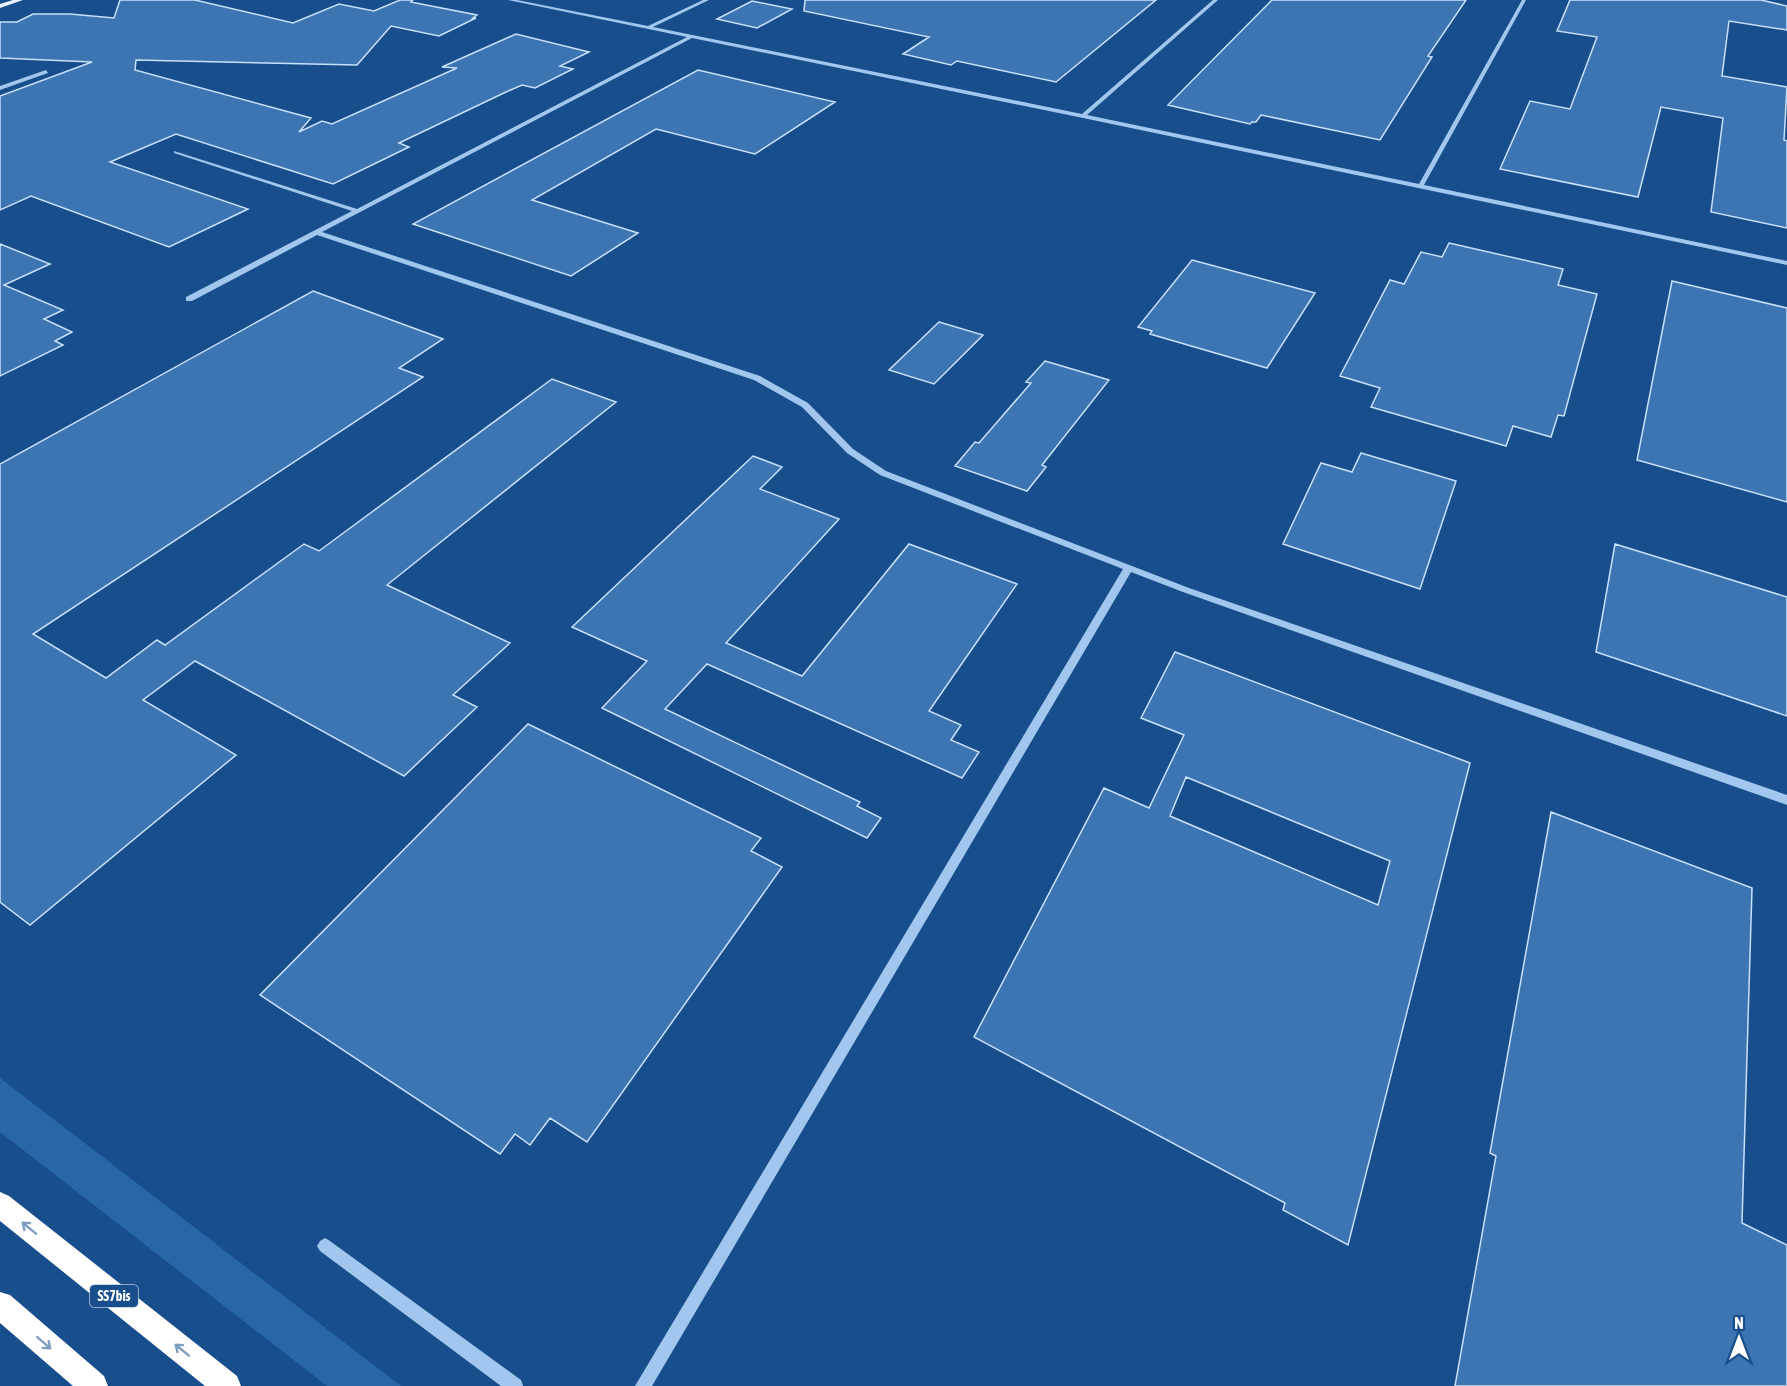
<svg xmlns="http://www.w3.org/2000/svg" width="1787" height="1386" viewBox="0 0 1787 1386" font-family="'Asap Condensed',sans-serif">
  <style>
    .green { fill: #2866a8 }
    .building { fill: #3c75b2; stroke: #c8e1fa; stroke-width: 1.5; fill-rule: evenodd }
    .lines { fill: none; stroke-linecap: round; stroke-linejoin: round }
    .minor { fill: #a2c7ee; fill-rule: evenodd }
    .major { fill: #e9f3ff; fill-rule: evenodd }
    .highway { fill: #fff; fill-rule: evenodd }
    .oneway { stroke: #809ebf }
    .labels { text-anchor: middle; dominant-baseline: central; stroke-width: 6; stroke-linejoin: round; paint-order: stroke }
    .shield { fill: #184e8b; stroke: #bacadc; stroke-width: 1.5 }
    .shield-label { font-size: 14px; font-weight: bold; fill: #fff }
  </style>
  <rect width="100%" height="100%" fill="#184e8b"/>
  <path class="green" d="M 0,1078 L 401,1386 L 327,1386 L 0,1132 Z"/>
  <path class="building" d="M 120,0 L 195,0 L 293,23 L 339,4 L 374,11 L 400,0 L 413,0 L 411,2 L 477,15 L 473,18 L 476,18 L 439,36 L 391,26 L 357,65 L 136,60 L 135,70 L 311,118 L 299,132 L 322,121 L 332,124 L 457,68 L 442,67 L 516,34 L 589,52 L 560,66 L 573,69 L 535,88 L 522,85 L 506,92 L 399,143 L 409,147 L 333,184 L 176,134 L 110,162 L 248,209 L 169,247 L 31,196 L 0,210 L 0,96 L 92,62 L 0,58 L 0,22 L 17,22 L 33,14 L 70,14 L 114,18 Z
    M 805,0 L 1156,0 L 1056,82 L 957,61 L 951,65 L 903,54 L 929,37 L 804,11 Z
    M 1272,0 L 1466,0 L 1428,56 L 1432,57 L 1380,140 L 1261,115 L 1256,122 L 1252,122 L 1250,124 L 1168,105 Z
    M 1570,0 L 1761,0 L 1787,6 L 1787,30 L 1729,21 L 1722,76 L 1787,87 L 1784,140 L 1787,141 L 1787,228 L 1711,212 L 1723,118 L 1661,107 L 1638,197 L 1500,169 L 1530,101 L 1570,109 L 1597,37 L 1557,31 Z
    M 752,1 L 792,9 L 757,28 L 717,19 Z
    M 698,70 L 835,102 L 755,154 L 656,129 L 532,200 L 638,233 L 571,276 L 413,224 Z
    M 1449,243 L 1563,269 L 1558,285 L 1597,294 L 1564,416 L 1558,415 L 1551,437 L 1513,426 L 1506,446 L 1371,407 L 1380,388 L 1340,376 L 1390,280 L 1404,284 L 1421,252 L 1442,257 Z
    M 0,244 L 50,264 L 4,285 L 63,310 L 44,319 L 72,332 L 55,341 L 63,345 L 0,376 Z
    M 1192,260 L 1315,293 L 1267,368 L 1150,334 L 1152,331 L 1138,327 Z
    M 1672,281 L 1787,308 L 1787,502 L 1637,460 Z
    M 313,291 L 443,339 L 399,368 L 423,377 L 33,634 L 106,678 L 157,640 L 165,645 L 304,544 L 319,551 L 552,379 L 616,402 L 387,585 L 510,643 L 453,695 L 477,707 L 404,776 L 195,661 L 143,700 L 236,755 L 30,925 L 0,902 L 0,464 Z
    M 939,322 L 983,335 L 934,384 L 889,370 Z
    M 1045,361 L 1109,380 L 1042,465 L 1046,467 L 1027,491 L 955,466 L 975,442 L 979,443 L 1031,383 L 1026,382 Z
    M 1361,453 L 1456,481 L 1420,589 L 1283,544 L 1321,463 L 1352,472 Z
    M 753,456 L 782,467 L 760,489 L 839,519 L 726,643 L 802,676 L 909,544 L 1017,584 L 929,711 L 961,725 L 951,740 L 979,752 L 962,778 L 707,664 L 665,709 L 860,802 L 857,806 L 881,818 L 867,838 L 602,708 L 647,661 L 572,627 Z
    M 1615,544 L 1787,597 L 1787,716 L 1596,652 Z
    M 1175,652 L 1470,763 L 1348,1245 L 1283,1210 L 1285,1203 L 974,1037 L 1104,788 L 1149,808 L 1184,735 L 1141,718 ZM 1186,777 L 1390,861 L 1378,905 L 1170,816 Z
    M 528,724 L 761,838 L 751,851 L 782,867 L 587,1142 L 550,1118 L 530,1145 L 515,1134 L 500,1154 L 260,995 Z
    M 1551,812 L 1752,888 L 1742,1223 L 1787,1245 L 1787,1386 L 1455,1386 L 1496,1156 L 1490,1153 Z"/>
  <g class="lines">
    <path class="minor" d="M 508,0 L 517,0 L 648,26 L 703,0 L 709,0 L 653,27 L 1082,114 L 1213,0 L 1218,0 L 1087,115 L 1419,184 L 1522,0 L 1526,0 L 1424,185 L 1787,261 L 1787,265 L 1083,118 L 692,38 L 322,232 L 760,376 L 808,403 L 853,449 L 886,471 L 1189,588 L 1787,795 L 1787,805 L 1183,592 L 1131,572 L 652,1386 L 635,1386 L 1123,569 L 880,475 L 847,453 L 802,407 L 754,380 L 317,235 L 192,301 L 186,301 L 186,297 L 352,211 L 174,153 L 174,151 L 357,209 L 687,37 Z
      M 46,70 L 48,73 L 0,90 L 0,86 Z
      M 325,1238 L 330,1241 L 521,1380 L 523,1386 L 501,1386 L 320,1251 L 317,1246 L 320,1241 Z"/>
    <path class="major" d="M 13,0 L 23,0 L 0,8 L 0,4 Z"/>
    <path class="highway" d="M 0,1192 L 9,1196 L 237,1376 L 241,1386 L 205,1386 L 0,1221 Z
      M 0,1292 L 10,1295 L 104,1376 L 108,1386 L 73,1386 L 0,1323 Z"/>
  </g>
  <defs><path id="oneway-shaft" d="M-6 0H5M1.5-3L5.5 0L1.5 3" fill="none" stroke-width="1.6" stroke-linecap="round" stroke-linejoin="round" transform="scale(1.5)"/></defs>
  <g class="oneway">
    <use href="#oneway-shaft" transform="translate(29 1228) rotate(-141)"/>
    <use href="#oneway-shaft" transform="translate(44 1343) rotate(41)"/>
    <use href="#oneway-shaft" transform="translate(182 1350) rotate(-141)"/>
  </g>
  <g class="labels">
    <rect class="shield" x="90" y="1285" width="48" height="22" rx="4.5"/>
    <g class="shield-label">
      <text x="114" y="1296">SS7bis</text>
    </g>
  </g>
  <g transform="translate(1739 1338)" stroke="#184e8b" stroke-width="4.5" paint-order="stroke">
  <path d="M0-4.5L10 22L0 15L-10 22Z" fill="#ffffff"/>
  <text y="-9" font-size="16" font-weight="bold" text-anchor="middle" fill="#ffffff">N</text>
  </g>
</svg>
